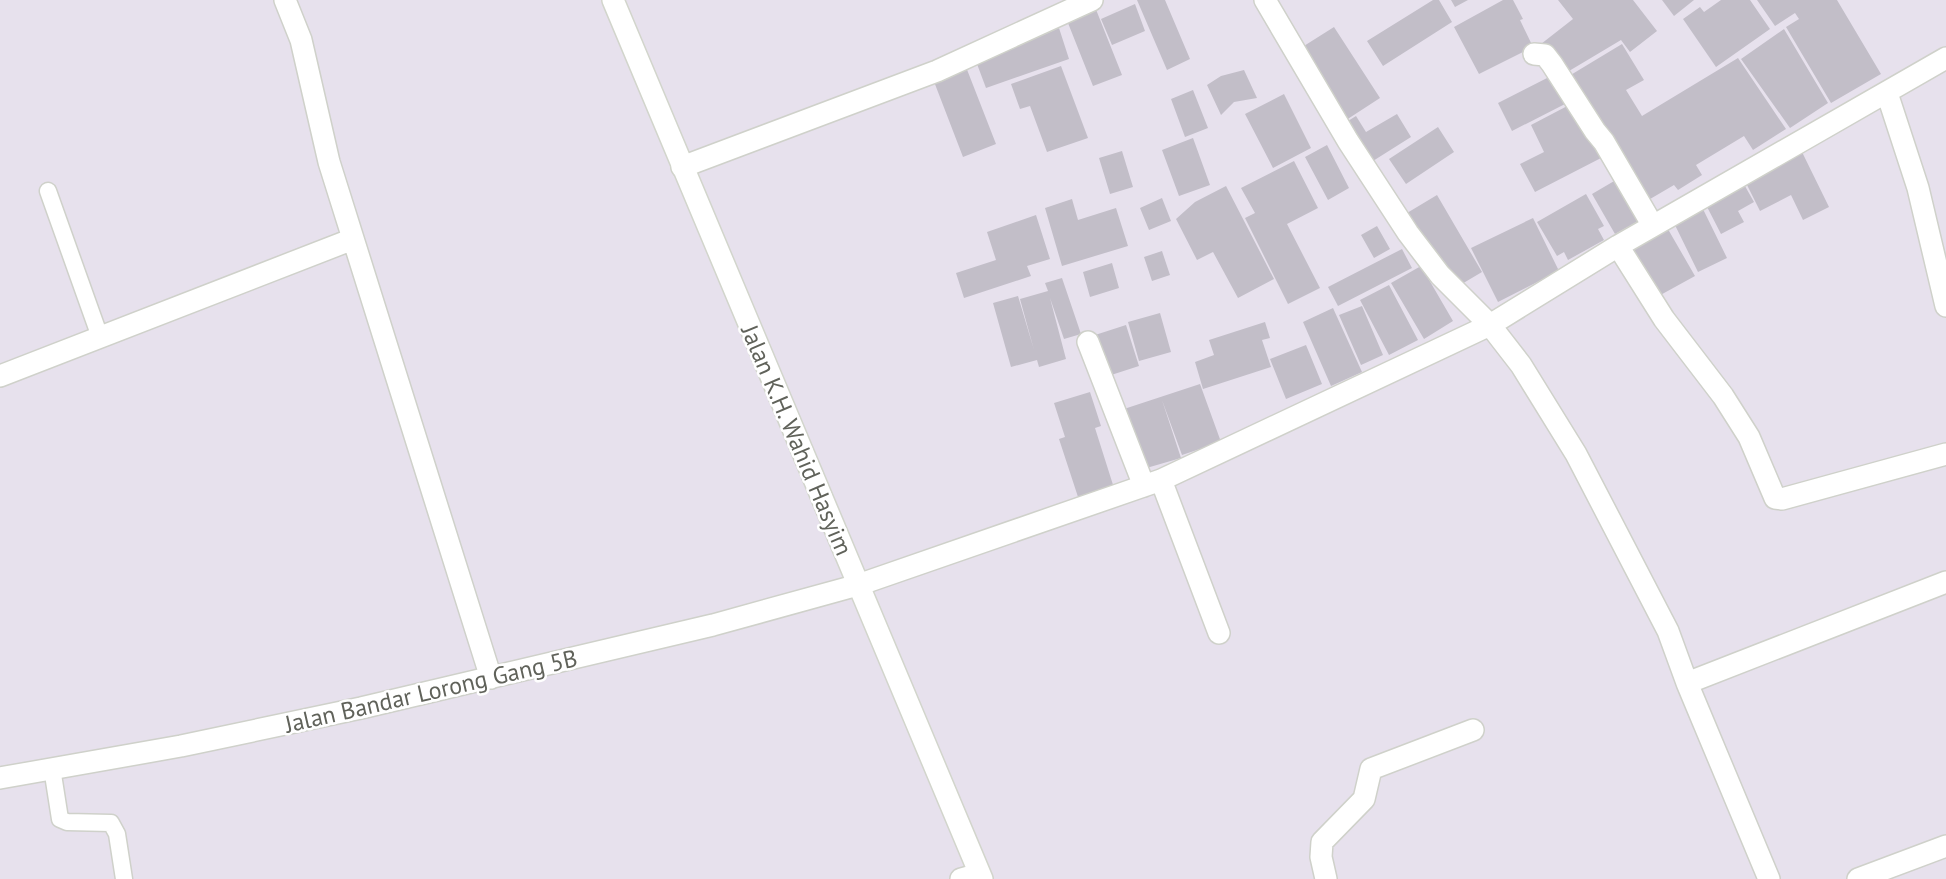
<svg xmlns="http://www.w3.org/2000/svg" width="1946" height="879" viewBox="0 0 1946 879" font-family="'PT Sans',sans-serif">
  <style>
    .building { fill: #c2bec8 }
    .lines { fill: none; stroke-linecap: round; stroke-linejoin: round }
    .service-casing { stroke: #cfd1ca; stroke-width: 19 }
    .minor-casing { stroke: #cfd1ca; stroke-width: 24 }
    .secondary-casing { stroke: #d2d5cc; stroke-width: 24 }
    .service { stroke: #fff; stroke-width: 16 }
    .minor { stroke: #fff; stroke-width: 21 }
    .secondary { stroke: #fff; stroke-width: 21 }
    .labels { text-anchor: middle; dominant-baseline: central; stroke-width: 5; stroke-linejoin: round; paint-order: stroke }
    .street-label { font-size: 24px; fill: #60625a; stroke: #fff }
  </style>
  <rect width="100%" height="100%" fill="#e7e1ed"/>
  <path class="building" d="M 1137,0 L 1165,0 L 1190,59 L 1167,70 Z
    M 1433,0 L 1439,0 L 1452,22 L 1383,66 L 1367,41 Z
    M 1451,0 L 1468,0 L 1455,7 Z
    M 1503,0 L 1513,0 L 1523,19 L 1520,20 L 1533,47 L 1479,74 L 1454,27 Z
    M 1558,0 L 1633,0 L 1657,31 L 1630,52 L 1621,40 L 1564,74 L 1541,44 L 1573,19 Z
    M 1662,0 L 1694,0 L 1674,16 Z
    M 1721,0 L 1750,0 L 1770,29 L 1716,67 L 1683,19 L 1700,7 L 1704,12 Z
    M 1757,0 L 1837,0 L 1881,74 L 1831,103 L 1786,27 L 1799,19 L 1795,13 L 1775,26 Z
    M 1135,4 L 1145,31 L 1112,45 L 1101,19 Z
    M 1095,7 L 1122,75 L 1093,86 L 1066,18 Z
    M 1334,27 L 1380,98 L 1340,124 L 1296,51 Z
    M 1059,28 L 1069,59 L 986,88 L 977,64 Z
    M 1784,29 L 1828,103 L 1790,128 L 1741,59 Z
    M 1622,44 L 1644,80 L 1626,90 L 1642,116 L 1738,58 L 1786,129 L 1753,150 L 1744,136 L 1696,165 L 1702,175 L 1678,190 L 1674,185 L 1645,202 L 1569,76 Z
    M 1061,66 L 1088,138 L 1047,152 L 1030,106 L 1020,109 L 1011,84 Z
    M 966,67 L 996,144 L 963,157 L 933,79 Z
    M 1244,70 L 1257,98 L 1234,102 L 1221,115 L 1207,85 L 1221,76 Z
    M 1551,76 L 1565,104 L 1512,131 L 1498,103 Z
    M 1193,90 L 1208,128 L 1185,137 L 1171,99 Z
    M 1284,94 L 1311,148 L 1273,168 L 1245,114 Z
    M 1573,103 L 1601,158 L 1535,192 L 1520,164 L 1544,152 L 1531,125 Z
    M 1397,114 L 1411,137 L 1365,166 L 1340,126 L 1356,116 L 1366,132 Z
    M 1438,127 L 1454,152 L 1406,184 L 1389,159 Z
    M 1193,138 L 1210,185 L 1179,196 L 1162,150 Z
    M 1327,145 L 1349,188 L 1328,200 L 1305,157 Z
    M 1122,151 L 1133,187 L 1110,194 L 1099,158 Z
    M 1802,152 L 1829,207 L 1803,220 L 1791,195 L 1760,211 L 1743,177 Z
    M 1294,161 L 1318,208 L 1287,224 L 1320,288 L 1288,304 L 1245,218 L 1255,213 L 1241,188 Z
    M 1621,177 L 1644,218 L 1615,234 L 1592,194 Z
    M 1741,179 L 1754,202 L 1738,211 L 1744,222 L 1721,234 L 1703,199 Z
    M 1226,186 L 1274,279 L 1238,298 L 1213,252 L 1197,260 L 1176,219 L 1195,202 Z
    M 1586,194 L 1604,226 L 1598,229 L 1604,240 L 1568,260 L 1564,252 L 1557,256 L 1537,222 Z
    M 1437,195 L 1482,272 L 1455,288 L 1402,216 Z
    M 1162,198 L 1171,221 L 1149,230 L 1140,208 Z
    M 1072,199 L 1078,220 L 1116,208 L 1128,246 L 1062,266 L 1045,208 Z
    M 1701,205 L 1727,258 L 1698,272 L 1672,219 Z
    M 1036,215 L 1050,259 L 1027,266 L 1031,276 L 964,298 L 956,273 L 996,260 L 987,232 Z
    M 1533,218 L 1559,271 L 1498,302 L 1471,248 Z
    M 1665,224 L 1695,276 L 1655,298 L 1626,246 Z
    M 1377,226 L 1390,249 L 1374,258 L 1361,235 Z
    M 1402,249 L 1412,268 L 1338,306 L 1328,287 Z
    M 1162,251 L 1170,275 L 1152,281 L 1144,257 Z
    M 1112,263 L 1119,288 L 1090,297 L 1083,272 Z
    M 1421,266 L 1453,321 L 1424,339 L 1391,283 Z
    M 1062,278 L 1081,334 L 1064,339 L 1050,298 L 1066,359 L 1039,367 L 1037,360 L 1011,367 L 993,303 L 1018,296 L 1034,350 L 1020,299 L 1048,291 L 1045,283 Z
    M 1389,285 L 1418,340 L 1389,355 L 1360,300 Z
    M 1362,306 L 1383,355 L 1361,365 L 1339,315 Z
    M 1333,308 L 1362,372 L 1331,386 L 1303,322 Z
    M 1160,313 L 1171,352 L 1139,361 L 1128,322 Z
    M 1265,322 L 1270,338 L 1262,340 L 1271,367 L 1203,389 L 1195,362 L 1214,355 L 1209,340 Z
    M 1126,325 L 1139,366 L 1105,377 L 1092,336 Z
    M 1306,345 L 1322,384 L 1286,399 L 1270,359 Z
    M 1200,384 L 1221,442 L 1182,455 L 1162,400 L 1181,458 L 1143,469 L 1124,409 Z
    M 1090,392 L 1101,426 L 1095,428 L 1114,488 L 1079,500 L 1059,439 L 1065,437 L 1054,403 Z"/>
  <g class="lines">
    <g class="service-casing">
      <path id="service" d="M 48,191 L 100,337
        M 52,768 L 60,819 L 67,822 L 111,823 L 117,834 L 124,879"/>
    </g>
    <g class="minor-casing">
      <path id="minor" d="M 285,0 L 301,40 L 329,162 L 491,678
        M 1265,0 L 1348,141 L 1408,233 L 1440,275 L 1490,325 L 1521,365 L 1576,454 L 1668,631 L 1687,683 L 1769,879
        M 1534,54 L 1545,55 L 1552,64 L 1595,131 L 1604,142 L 1653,226
        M 1887,93 L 1918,188 L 1946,306
        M 682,167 L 937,71 L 1092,0
        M 1618,246 L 1664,319 L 1723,396 L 1749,437 L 1775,498 L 1782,499 L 1946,454
        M 1088,342 L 1144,486
        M 0,376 L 353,239
        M 1161,480 L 1219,633
        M 1687,683 L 1946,582
        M 0,778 L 181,746 L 361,708 L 713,625 L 858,585 L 1161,480 L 1490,325 L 1618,246 L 1946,58
        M 961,879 L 979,874
        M 1326,879 L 1321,857 L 1322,842 L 1364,799 L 1371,769 L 1473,730
        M 1858,879 L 1946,846"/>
    </g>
    <g class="secondary-casing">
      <path id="secondary" d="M 613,0 L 982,879"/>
    </g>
    <use href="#service" class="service"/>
    <use href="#minor" class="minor"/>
    <use href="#secondary" class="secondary"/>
  </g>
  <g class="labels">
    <g class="street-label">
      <text transform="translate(797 440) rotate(67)">Jalan K.H. Wahid Hasyim</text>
      <text transform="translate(431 691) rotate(-13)">Jalan Bandar Lorong Gang 5B</text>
    </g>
  </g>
</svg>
